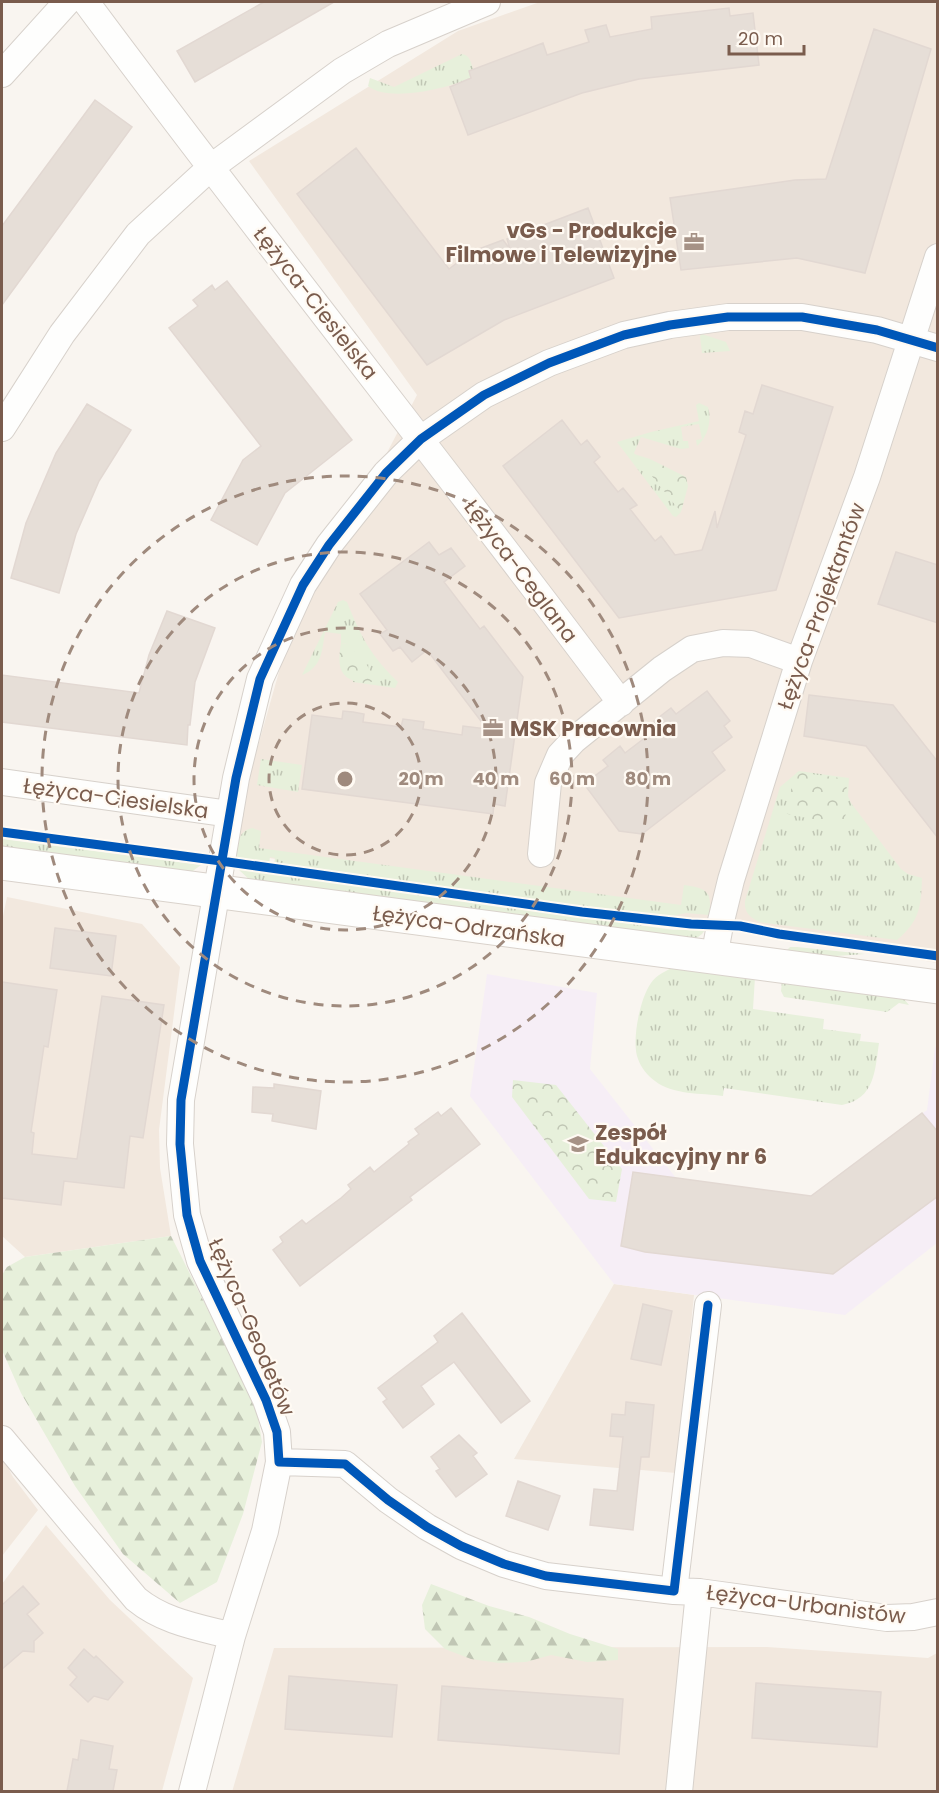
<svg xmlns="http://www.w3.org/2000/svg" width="939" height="1793" viewBox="0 0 939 1793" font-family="Poppins,sans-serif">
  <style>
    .residential { fill: #f2e8de }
    .education { fill: #f6eef6 }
    .grass { fill: url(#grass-tufts) }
    .forest { fill: url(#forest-firs) }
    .park { fill: url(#park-crowns) }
    .building { fill: #e6ded7; stroke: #e2d8d2; stroke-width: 1.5 }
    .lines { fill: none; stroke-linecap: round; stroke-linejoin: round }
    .street-casing { stroke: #d7d1cb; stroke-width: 28 }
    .secondary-casing { stroke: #d9d2cb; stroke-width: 35 }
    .street { stroke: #fefefd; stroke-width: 26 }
    .secondary { stroke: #fefefd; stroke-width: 33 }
    .cycleway-casing { stroke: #fffaf3; stroke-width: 13 }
    .cycleway { stroke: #0057b8; stroke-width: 9 }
    .ring { fill: none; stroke: #9f8a7d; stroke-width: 3; stroke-dasharray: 10 8 }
    .labels { text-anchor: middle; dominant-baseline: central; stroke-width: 4.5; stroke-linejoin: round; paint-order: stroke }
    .poi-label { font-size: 21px; font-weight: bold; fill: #7a5c4d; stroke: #fffaf3; text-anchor: start }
    .street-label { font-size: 21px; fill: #7a5c4d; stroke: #fffaf3 }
    .centre { fill: #9f8a7d; stroke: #fffaf3; stroke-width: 3 }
    .ring-label { font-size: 18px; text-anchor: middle; font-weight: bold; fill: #9f8a7d; stroke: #fffaf3; stroke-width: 4.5; stroke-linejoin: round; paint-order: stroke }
  </style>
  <defs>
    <pattern id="grass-tufts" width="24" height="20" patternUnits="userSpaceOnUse" patternTransform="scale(1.5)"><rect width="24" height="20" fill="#e7f0db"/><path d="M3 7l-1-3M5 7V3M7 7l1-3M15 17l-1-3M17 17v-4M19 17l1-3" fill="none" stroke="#c0c6b4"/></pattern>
    <pattern id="forest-firs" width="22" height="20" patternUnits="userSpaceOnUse" patternTransform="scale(1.5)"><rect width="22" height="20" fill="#e7f0db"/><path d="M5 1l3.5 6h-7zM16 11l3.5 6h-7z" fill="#c0c6b4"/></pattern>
    <pattern id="park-crowns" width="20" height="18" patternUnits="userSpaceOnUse" patternTransform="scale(1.5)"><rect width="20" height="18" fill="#e7f0db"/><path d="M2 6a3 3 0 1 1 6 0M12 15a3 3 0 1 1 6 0" fill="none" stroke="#c0c6b4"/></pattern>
  </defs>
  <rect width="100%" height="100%" fill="#f9f5f0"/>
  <path class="residential" d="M 540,2 L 937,2 L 937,963 L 720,925 L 228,852 L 286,647 L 417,395 L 249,161 L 458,31 Z
    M 7,897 L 142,924 L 180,967 L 159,1130 L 160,1168 L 171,1236 L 25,1257 L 2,1236 L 2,921 Z
    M 614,1284 L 694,1295 L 676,1473 L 514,1459 Z
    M 2,1456 L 13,1477 L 38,1510 L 2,1556 Z
    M 46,1525 L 110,1600 L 193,1678 L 162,1791 L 2,1792 L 2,1584 Z
    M 767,1647 L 928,1658 L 937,1653 L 937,1791 L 232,1792 L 274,1648 Z"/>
  <path class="education" d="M 487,974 L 597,993 L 590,1069 L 676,1178 L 811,1196 L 927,1110 L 935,1048 L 937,1045 L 937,1243 L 845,1315 L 614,1284 L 470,1096 Z"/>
  <path class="grass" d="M 462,54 C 470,55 471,63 473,69 L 469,71 L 471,78 C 448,88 389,103 368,86 L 370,78 L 394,87 Z
    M 702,334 L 726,342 L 730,351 L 702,353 L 700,336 Z
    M 699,403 L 708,407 C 712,420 708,437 697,446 L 696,440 L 702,439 L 699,424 L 681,427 L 683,441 L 688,441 L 689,448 L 681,449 L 641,437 L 634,453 L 681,512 L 676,517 L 673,516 L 617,442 L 651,432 L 699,421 L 696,405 Z
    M 343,600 L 347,602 C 361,637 371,656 398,682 L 395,688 L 353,682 L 353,680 L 369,683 L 347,644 L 341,643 L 341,634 L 325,632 C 322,651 322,667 302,675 L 338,602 Z
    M 261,759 L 302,765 L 298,792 L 257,785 Z
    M 799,771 L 849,778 L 848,796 L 851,803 L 901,869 L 908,874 L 922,878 C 921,906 920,921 897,940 L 759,922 C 750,917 744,913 745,901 L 780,787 Z
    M 252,828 L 261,831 L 259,848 L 681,905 L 684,885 C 706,888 713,891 709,915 L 686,913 L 663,918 L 274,865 L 275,858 L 270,857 L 269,864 L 235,859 C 237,847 237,831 252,828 Z
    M 2,839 L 201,865 L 190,873 L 2,851 Z
    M 238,869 L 674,930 L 705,930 L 702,934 L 694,940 L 253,883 Z
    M 790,947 L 797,947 L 865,954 L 822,957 L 785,952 Z
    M 674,967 L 755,977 L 753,1009 L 824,1019 L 823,1029 L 861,1034 L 860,1041 L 879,1043 C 875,1070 875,1099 842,1105 L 724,1088 L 723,1096 C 702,1093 672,1095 655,1081 C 648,1076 641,1068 638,1059 C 631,1042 640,998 651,983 C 656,975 666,971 674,967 Z
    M 782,981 L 904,999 L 909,1005 L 899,1003 L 887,1012 L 784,997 L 781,991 Z"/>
  <path class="forest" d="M 171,1236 L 236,1366 L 257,1412 L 262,1442 L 243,1514 L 217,1582 L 180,1603 L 123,1554 L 75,1486 L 21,1393 L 2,1350 L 2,1275 L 7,1267 L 25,1257 Z
    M 431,1584 L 489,1606 L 529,1617 L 570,1634 L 618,1649 L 618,1660 L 587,1662 L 551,1655 L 526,1662 L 499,1663 L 471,1659 L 445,1649 L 425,1629 L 422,1605 Z"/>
  <path class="park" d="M 634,454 L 650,459 L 686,477 L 688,486 L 681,512 Z
    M 341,643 L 347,644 C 358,654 371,665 373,681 C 368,684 365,683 359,682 C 337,678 338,662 341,643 Z
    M 797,772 L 847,779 L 845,826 L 783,813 Z
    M 513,1080 L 556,1085 L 622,1169 L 616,1202 L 589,1199 L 512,1097 Z"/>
  <path class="building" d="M 264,2 L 334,2 L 195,82 L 177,51 Z
    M 729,8 L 730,16 L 753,13 L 759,65 L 639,79 L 582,93 L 468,135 L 450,87 L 471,78 L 469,71 L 543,43 L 547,55 L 589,42 L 585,30 L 606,25 L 610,37 L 652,29 L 651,17 Z
    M 874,29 L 931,49 L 865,273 L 797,258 L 681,270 L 670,198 L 795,180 L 826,179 Z
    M 95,100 L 132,127 L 2,305 L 2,226 Z
    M 356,148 L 449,269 L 471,252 L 503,240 L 510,249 L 507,239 L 588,208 L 614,278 L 504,320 L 427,365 L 297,194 Z
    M 227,281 L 352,440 L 285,493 L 257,545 L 211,520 L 243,460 L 261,446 L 169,328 L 198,306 L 193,300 L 212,285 L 215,290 Z
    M 762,385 L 833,407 L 776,590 L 619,618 L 503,466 L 562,420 L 581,445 L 587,440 L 600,457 L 594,462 L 618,492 L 623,488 L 637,505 L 630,509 L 655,541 L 661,536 L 675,555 L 702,550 L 715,511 L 717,528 L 746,435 L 739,432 L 745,411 L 753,414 Z
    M 87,404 L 131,430 L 99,481 L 76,534 L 59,593 L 11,578 L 26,523 L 56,453 Z
    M 429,542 L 439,555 L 451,548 L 465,566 L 444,582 L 480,629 L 484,626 L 523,677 L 505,806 L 494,804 L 493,814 L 302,789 L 312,715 L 342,719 L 343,711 L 353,712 L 364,714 L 363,722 L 401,727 L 403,719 L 424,722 L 423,729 L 462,735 L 463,726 L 487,729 L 427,650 L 412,662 L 400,647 L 393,651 L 380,634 L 387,630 L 360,594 Z
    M 896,552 L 938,565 L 938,623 L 878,604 Z
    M 167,611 L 215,628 L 195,682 L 190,725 L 188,725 L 187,745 L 2,722 L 2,675 L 139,693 L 149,655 Z
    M 707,691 L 730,721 L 724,726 L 732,737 L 712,752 L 725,770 L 642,834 L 619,831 L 584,784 L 608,766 L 603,760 L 620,746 L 625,753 L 659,727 L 654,721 L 671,708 L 676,714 Z
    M 809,695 L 893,705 L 938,762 L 938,838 L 866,746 L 804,736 Z
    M 55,928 L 116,936 L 111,976 L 50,968 Z
    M 2,982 L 57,990 L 48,1047 L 44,1046 L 31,1132 L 34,1133 L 32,1154 L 77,1159 L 102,996 L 164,1005 L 143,1138 L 130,1136 L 124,1188 L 64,1181 L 61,1205 L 2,1198 Z
    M 274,1084 L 321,1091 L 316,1129 L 272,1121 L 273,1114 L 252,1112 L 253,1087 L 274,1088 Z
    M 451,1108 L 480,1144 L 410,1197 L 412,1200 L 300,1286 L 273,1250 L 283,1242 L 280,1237 L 302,1220 L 306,1224 L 341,1198 L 351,1189 L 348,1185 L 370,1167 L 374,1172 L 409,1144 L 408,1142 L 419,1134 L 415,1129 L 438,1112 L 441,1116 Z
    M 922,1113 L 938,1132 L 938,1196 L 833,1274 L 645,1252 L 621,1246 L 633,1172 L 811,1196 Z
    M 643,1304 L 672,1311 L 661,1365 L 631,1359 Z
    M 462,1313 L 530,1401 L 501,1423 L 454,1362 L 421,1386 L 434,1404 L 403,1428 L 383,1402 L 387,1399 L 378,1388 L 438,1342 L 434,1336 Z
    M 626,1402 L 654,1405 L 649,1457 L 641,1457 L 633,1530 L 590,1525 L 594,1489 L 617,1491 L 623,1437 L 610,1436 L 612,1414 L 625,1415 Z
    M 459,1435 L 477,1453 L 473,1456 L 487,1474 L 456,1497 L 436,1471 L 440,1469 L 431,1457 Z
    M 518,1481 L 560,1496 L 548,1530 L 506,1516 Z
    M 23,1586 L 39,1604 L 27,1614 L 43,1633 L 34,1641 L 34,1652 L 23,1651 L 2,1669 L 2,1605 Z
    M 84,1649 L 94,1658 L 96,1656 L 123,1682 L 108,1700 L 94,1696 L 88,1702 L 70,1685 L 77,1677 L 68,1668 Z
    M 289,1676 L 397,1685 L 392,1737 L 285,1729 Z
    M 756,1683 L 881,1692 L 877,1747 L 752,1738 Z
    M 442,1686 L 623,1699 L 619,1754 L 438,1740 Z
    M 81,1740 L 113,1746 L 109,1769 L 117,1770 L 113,1791 L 67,1791 L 73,1759 L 78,1760 Z"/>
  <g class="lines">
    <g class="street-casing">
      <path id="street" d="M 86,2 C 261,238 445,467 621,703
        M 2,74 L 67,2
        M 2,428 L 62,334 L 138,234 L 210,168 L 342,71 L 388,44 L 487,2
        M 2,782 L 230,814
        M 541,854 L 548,783 L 560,755 L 574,740 L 662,669 L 692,649 L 723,643 L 751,644 L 799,661
        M 714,958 L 720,925 L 731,880 L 799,661 L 867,477 L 938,257
        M 708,1305 L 674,1591 L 546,1576 L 504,1564 L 461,1546 L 427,1527 L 388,1500 L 345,1464 L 279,1462 L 277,1432 L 266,1400 L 200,1261 L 187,1215 L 180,1144 L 181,1100 L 236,778 L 260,679 L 303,585 L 329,545 L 386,473 L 421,439 L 484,395 L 549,363 L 624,335 L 670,325 L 728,317 L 802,317 L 877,330 L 938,348
        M 2,1439 L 136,1599 C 164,1622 198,1627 232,1636 L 192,1792
        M 674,1591 L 699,1592 L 887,1618 L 913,1617 L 938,1612
        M 232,1636 L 265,1531 L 279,1462
        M 679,1792 L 699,1592"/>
    </g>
    <g class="secondary-casing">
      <path id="secondary" d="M 2,863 L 938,987"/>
    </g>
    <use href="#street" class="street"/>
    <use href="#secondary" class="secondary"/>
    <g class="cycleway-casing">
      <path id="cycleway" d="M 2,832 L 221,861 L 582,912 L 691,924 L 740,926 L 779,934 L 938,956
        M 708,1305 L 674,1591 L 546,1576 L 504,1564 L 461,1546 L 427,1527 L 388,1500 L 345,1464 L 279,1462 L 277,1432 L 266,1400 L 200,1261 L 187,1215 L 180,1144 L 181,1100 L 236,778 L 260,679 L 303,585 L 329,545 L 386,473 L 421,439 L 484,395 L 549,363 L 624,335 L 670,325 L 728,317 L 802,317 L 877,330 L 938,348"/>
    </g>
    <use href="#cycleway" class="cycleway"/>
  </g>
  <g class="ring">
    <circle cx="345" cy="779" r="76"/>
    <circle cx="345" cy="779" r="151"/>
    <circle cx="345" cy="779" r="227"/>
    <circle cx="345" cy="779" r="303"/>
  </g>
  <defs>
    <g id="office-bare" transform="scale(1.62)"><path d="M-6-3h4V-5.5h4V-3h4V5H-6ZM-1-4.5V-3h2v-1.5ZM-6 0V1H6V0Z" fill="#a69286" stroke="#fffaf3" stroke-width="2.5" paint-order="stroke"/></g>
    <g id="school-bare" transform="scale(1.62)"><path d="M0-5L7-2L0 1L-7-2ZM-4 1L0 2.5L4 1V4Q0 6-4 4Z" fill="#a69286" stroke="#fffaf3" stroke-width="2.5" paint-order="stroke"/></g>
  </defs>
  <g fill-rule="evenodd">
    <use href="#office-bare" x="694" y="242"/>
    <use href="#office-bare" x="493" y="728"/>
    <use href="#school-bare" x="578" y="1144"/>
  </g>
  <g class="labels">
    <g class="poi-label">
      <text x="677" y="230" text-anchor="end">vGs - Produkcje<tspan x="677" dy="24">Filmowe i Telewizyjne</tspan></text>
      <text x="510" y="728">MSK Pracownia</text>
      <text x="595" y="1132">Zespół<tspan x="595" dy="24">Edukacyjny nr 6</tspan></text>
    </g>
    <g class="street-label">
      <text transform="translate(316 303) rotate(52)">Łężyca-Ciesielska</text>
      <text transform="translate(521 571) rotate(53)">Łężyca-Ceglana</text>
      <text transform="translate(821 606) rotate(-70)">Łężyca-Projektantów</text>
      <text transform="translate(116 798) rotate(8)">Łężyca-Ciesielska</text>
      <text transform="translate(469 926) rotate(8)">Łężyca-Odrzańska</text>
      <text transform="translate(252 1327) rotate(67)">Łężyca-Geodetów</text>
      <text transform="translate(806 1604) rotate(7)">Łężyca-Urbanistów</text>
    </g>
  </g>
  <circle cx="345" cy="779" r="9" class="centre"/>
  <g class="ring-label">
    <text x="421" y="785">20 m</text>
    <text x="496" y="785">40 m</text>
    <text x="572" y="785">60 m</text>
    <text x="648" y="785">80 m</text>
  </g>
  <rect width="939" height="1793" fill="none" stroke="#7a5c4d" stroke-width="6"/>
  <path d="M729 45v9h75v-9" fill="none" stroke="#7a5c4d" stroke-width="3"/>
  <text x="738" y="45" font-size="18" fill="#7a5c4d" stroke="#fffaf3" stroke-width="4.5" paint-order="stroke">20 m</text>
</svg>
